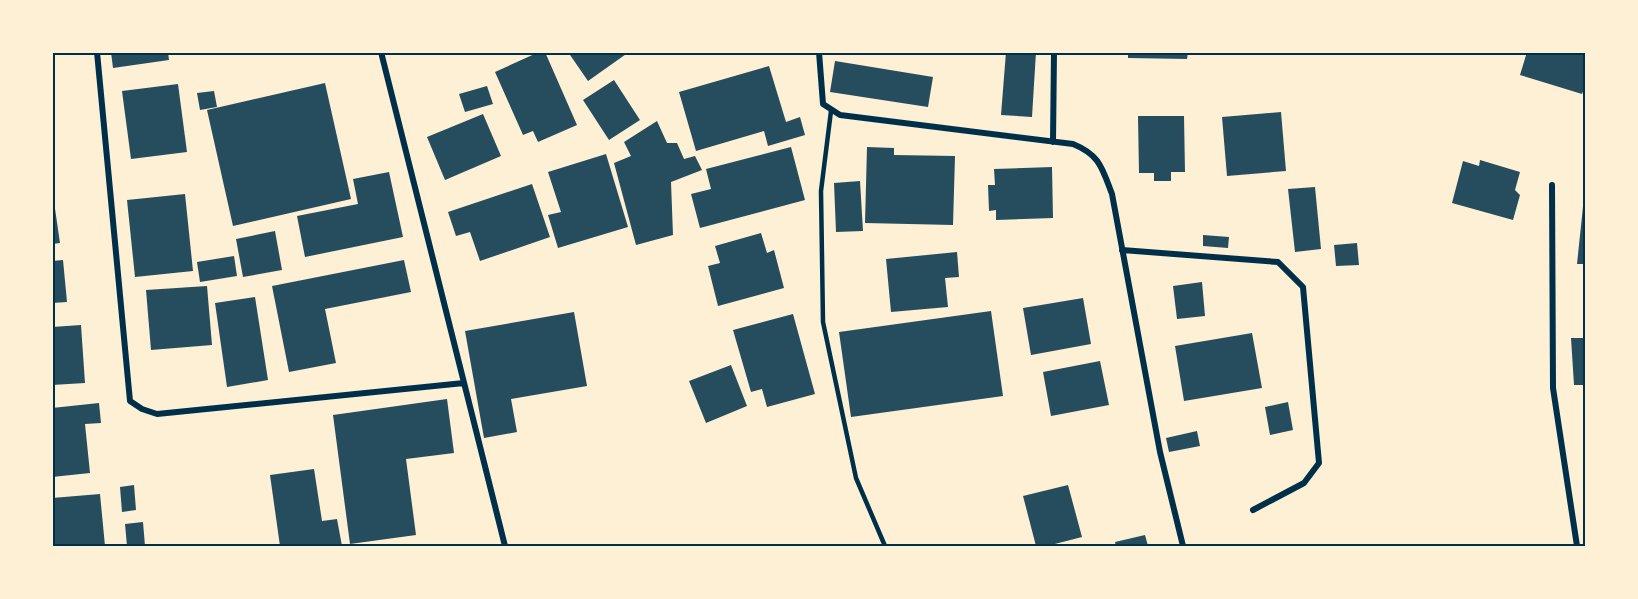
<svg xmlns="http://www.w3.org/2000/svg" width="1638" height="599" viewBox="0 0 1638 599" font-family="'Exo 2',sans-serif">
  <style>
    .building { fill: #264d5e }
    .lines { fill: none; stroke-linecap: round; stroke-linejoin: round }
    .service { stroke: #003049; stroke-width: 4.5 }
    .minor { stroke: #003049; stroke-width: 6 }
    .neatline { fill: none; stroke: #003049; stroke-width: 2 }
  </style>
  <rect width="100%" height="100%" fill="#fdf0d5"/>
  <path class="building" d="M 111,52 L 168,52 L 169,60 L 113,68 Z
    M 539,52 L 545,52 L 577,125 L 538,142 L 533,131 L 523,135 L 495,72 Z
    M 568,52 L 629,52 L 588,81 Z
    M 1006,52 L 1036,52 L 1032,117 L 1001,115 Z
    M 1128,52 L 1188,52 L 1187,59 L 1128,58 Z
    M 1527,52 L 1586,52 L 1586,84 L 1582,94 L 1520,75 Z
    M 835,61 L 933,77 L 928,107 L 830,92 Z
    M 769,66 L 786,122 L 800,117 L 805,135 L 768,146 L 764,131 L 696,151 L 679,92 Z
    M 614,80 L 640,120 L 609,140 L 583,100 Z
    M 325,83 L 351,199 L 233,226 L 207,110 Z
    M 178,84 L 187,152 L 131,159 L 122,91 Z
    M 487,86 L 493,104 L 465,112 L 459,94 Z
    M 214,91 L 217,107 L 200,110 L 197,93 Z
    M 1281,112 L 1286,171 L 1227,176 L 1222,117 Z
    M 483,114 L 501,156 L 445,180 L 427,137 Z
    M 1138,116 L 1184,116 L 1185,172 L 1171,172 L 1171,181 L 1154,181 L 1154,173 L 1139,173 Z
    M 657,121 L 667,143 L 677,143 L 684,159 L 695,156 L 702,170 L 671,182 L 673,235 L 636,245 L 614,163 L 631,156 L 624,142 Z
    M 791,147 L 805,200 L 700,228 L 691,194 L 711,189 L 706,169 Z
    M 867,147 L 894,148 L 894,155 L 955,156 L 953,225 L 865,223 Z
    M 606,154 L 628,227 L 558,248 L 548,215 L 561,212 L 548,172 Z
    M 1480,160 L 1520,172 L 1515,190 L 1520,195 L 1513,220 L 1452,203 L 1463,161 L 1479,166 Z
    M 1052,167 L 1053,218 L 996,220 L 996,210 L 989,211 L 988,185 L 995,185 L 994,169 Z
    M 389,172 L 403,237 L 305,257 L 297,216 L 358,204 L 353,179 Z
    M 860,181 L 863,231 L 836,232 L 834,183 Z
    M 532,184 L 550,237 L 480,261 L 470,232 L 456,236 L 448,212 Z
    M 1315,187 L 1321,249 L 1295,252 L 1288,189 Z
    M 52,188 L 60,243 L 52,244 Z
    M 185,194 L 193,271 L 135,277 L 127,200 Z
    M 1584,197 L 1586,197 L 1586,264 L 1577,264 Z
    M 275,231 L 282,270 L 243,277 L 236,239 Z
    M 761,233 L 767,253 L 774,250 L 784,288 L 718,306 L 708,266 L 720,263 L 715,246 Z
    M 1203,235 L 1229,237 L 1228,248 L 1203,246 Z
    M 1357,243 L 1359,265 L 1336,266 L 1334,245 Z
    M 957,252 L 959,277 L 945,278 L 948,307 L 891,312 L 886,259 Z
    M 234,256 L 237,276 L 200,282 L 197,262 Z
    M 63,260 L 67,302 L 52,303 L 52,261 Z
    M 404,260 L 411,292 L 325,309 L 336,363 L 289,372 L 272,286 Z
    M 1202,282 L 1205,316 L 1177,319 L 1173,286 Z
    M 207,286 L 212,345 L 151,350 L 146,290 Z
    M 255,297 L 268,380 L 227,387 L 215,303 Z
    M 1083,298 L 1091,344 L 1031,355 L 1023,308 Z
    M 991,311 L 1003,396 L 851,417 L 839,332 Z
    M 574,312 L 587,386 L 511,399 L 517,432 L 484,438 L 465,331 Z
    M 793,314 L 815,394 L 767,407 L 762,389 L 751,392 L 733,330 Z
    M 81,325 L 85,383 L 52,385 L 52,327 Z
    M 1252,333 L 1262,388 L 1184,401 L 1175,346 Z
    M 1571,338 L 1586,338 L 1586,385 L 1574,385 Z
    M 1100,361 L 1109,405 L 1051,416 L 1043,372 Z
    M 731,365 L 747,406 L 706,423 L 689,381 Z
    M 447,399 L 454,453 L 406,459 L 416,535 L 350,544 L 333,415 Z
    M 1288,402 L 1293,430 L 1270,435 L 1265,407 Z
    M 99,403 L 101,423 L 85,424 L 90,473 L 52,477 L 52,408 Z
    M 1197,431 L 1200,446 L 1169,452 L 1166,438 Z
    M 314,469 L 322,521 L 337,519 L 342,546 L 280,546 L 270,475 Z
    M 134,485 L 136,510 L 122,512 L 120,487 Z
    M 1068,485 L 1082,537 L 1047,546 L 1036,546 L 1023,496 Z
    M 100,494 L 105,546 L 52,546 L 52,498 Z
    M 143,522 L 145,546 L 127,546 L 125,524 Z
    M 1145,535 L 1148,546 L 1116,546 L 1115,542 Z"/>
  <g class="lines">
    <path class="service" d="M 831,111 L 821,191 L 823,322 L 856,478 L 885,546"/>
    <path class="minor" d="M 97,52 L 130,401 L 142,409 L 157,414 L 464,383
      M 381,52 L 505,546
      M 819,52 L 823,104 L 840,115 L 1073,144 C 1100,155 1102,168 1112,194 L 1160,452 L 1183,546
      M 1053,142 L 1054,52
      M 1552,185 L 1553,388 L 1577,546
      M 1122,250 L 1278,262 L 1303,287 L 1319,463 L 1304,483 L 1253,510"/>
  </g>
  <rect width="1638" height="599" fill="none" stroke="#fdf0d5" stroke-width="108"/>
  <rect x="54" y="54" width="1530" height="491" class="neatline"/>
</svg>
